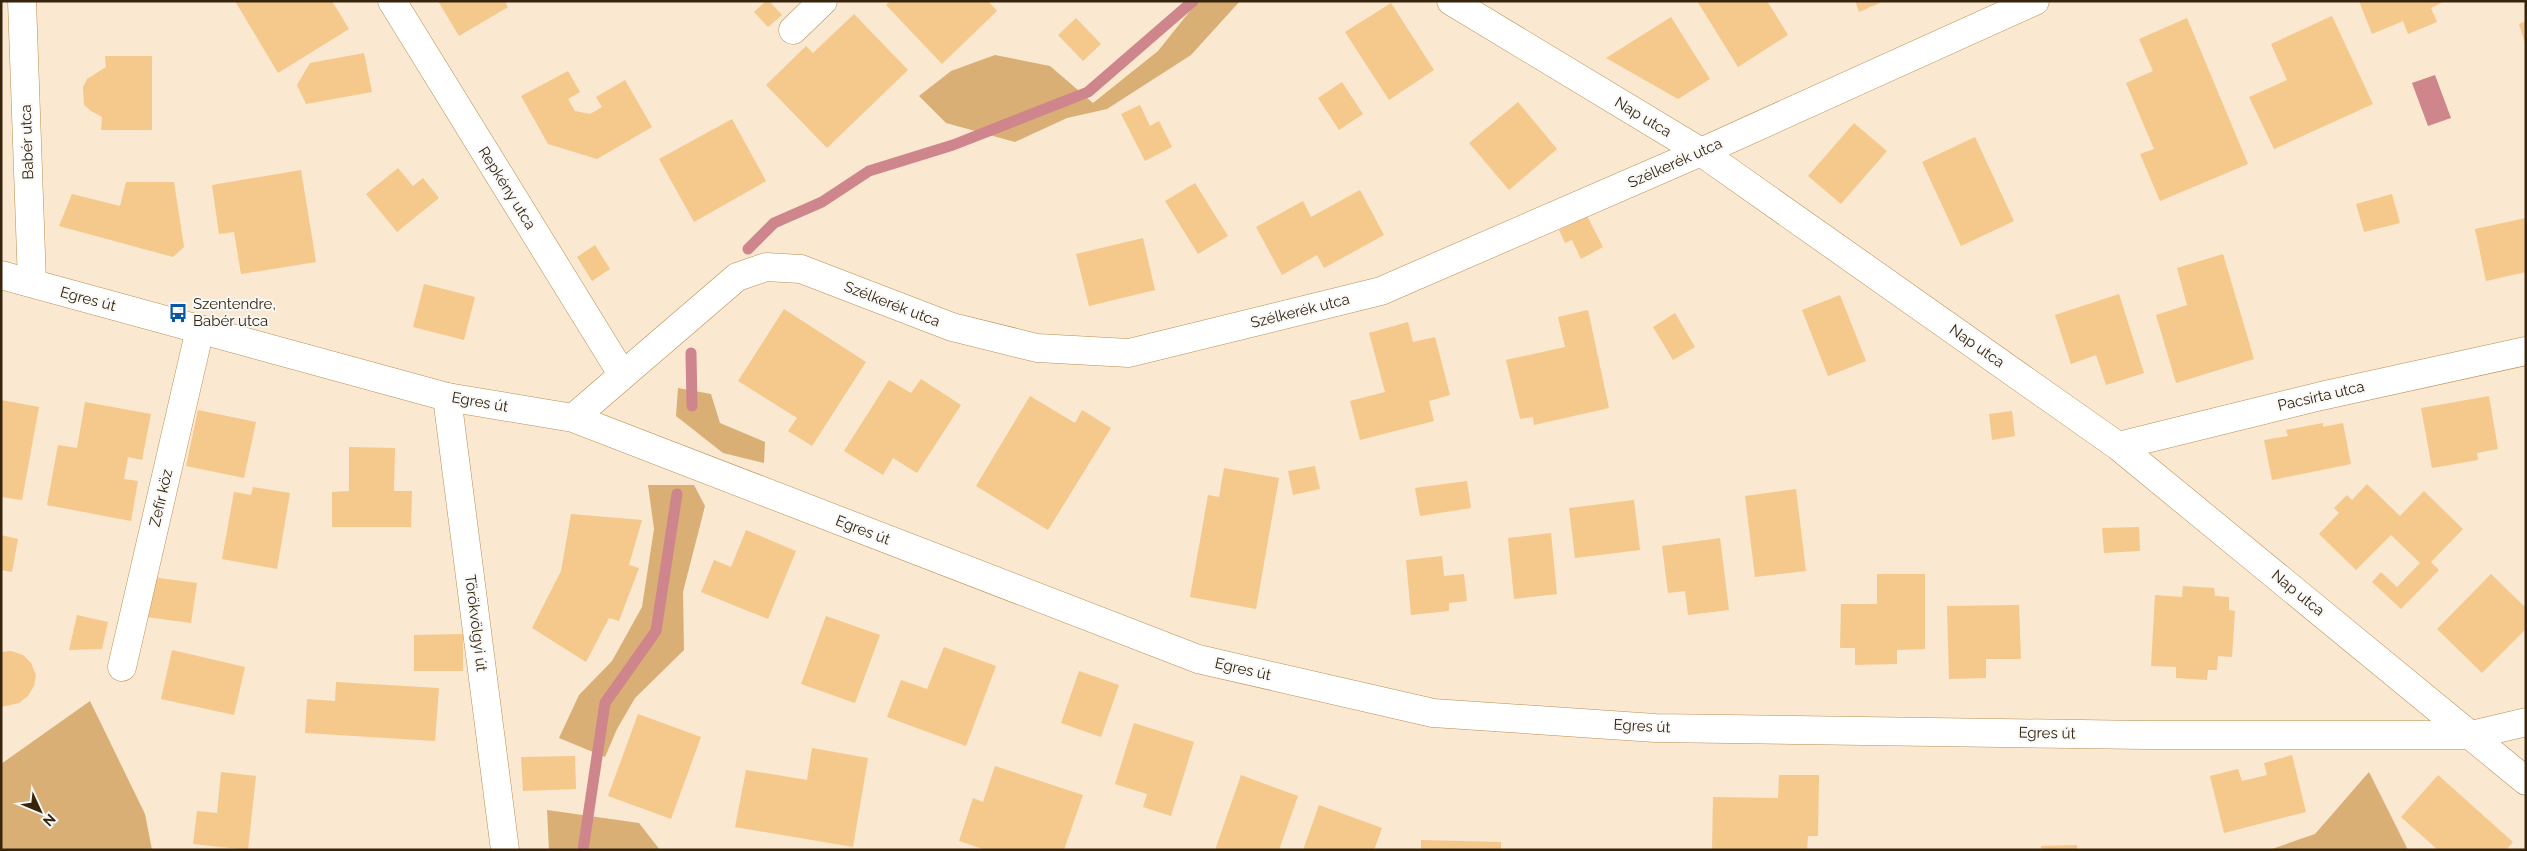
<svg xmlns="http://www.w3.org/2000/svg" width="2527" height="851" viewBox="0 0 2527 851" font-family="Raleway,sans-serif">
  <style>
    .forest { fill: #d9af75 }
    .water { fill: #ce858b }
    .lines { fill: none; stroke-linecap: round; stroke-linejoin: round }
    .stream { stroke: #ce858b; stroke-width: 11 }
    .building { fill: #f5c88c }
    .street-casing { stroke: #b98f53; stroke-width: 29 }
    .secondary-casing { stroke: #b98f53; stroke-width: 29 }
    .street { stroke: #fff; stroke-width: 28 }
    .secondary { stroke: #fff; stroke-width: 28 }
    .labels { text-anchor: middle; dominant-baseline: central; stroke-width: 4; stroke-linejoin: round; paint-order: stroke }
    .street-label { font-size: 15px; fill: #36250c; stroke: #f8f8f8 }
    .poi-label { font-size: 15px; fill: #36250c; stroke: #f8f8f8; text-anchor: start }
  </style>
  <rect width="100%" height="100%" fill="#fae8d0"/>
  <path class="forest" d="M 1198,1 L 1240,1 L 1191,55 L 1107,109 L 1067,118 L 1015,142 L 946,123 L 919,96 L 951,71 L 995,55 L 1050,66 L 1093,103 L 1158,51 Z
    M 678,388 L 711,394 L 720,423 L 765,442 L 764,463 L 723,453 L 676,416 Z
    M 648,485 L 694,485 L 705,506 L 683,592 L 684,650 L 635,698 L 617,729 L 605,757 L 559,738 L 579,695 L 612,661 L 642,607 L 654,529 Z
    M 90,701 L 145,814 L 152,850 L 1,850 L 1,764 Z
    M 2369,772 L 2408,850 L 2269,850 L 2315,834 Z
    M 547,810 L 639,823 L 660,850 L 549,850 Z"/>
  <path class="water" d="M 2435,75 L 2451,118 L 2428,126 L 2412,83 Z"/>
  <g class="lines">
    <path class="stream" d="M 748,249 L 774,223 L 822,202 L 869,171 L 953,145 L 1088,92 L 1193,1
      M 691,353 L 692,406
      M 583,850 L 605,703 L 656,631 L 677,494"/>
  </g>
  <path class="building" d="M 235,1 L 332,1 L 349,29 L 278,73 Z
    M 438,1 L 505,1 L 508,7 L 459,36 Z
    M 766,1 L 769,1 L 782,15 L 768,27 L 754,12 Z
    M 890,1 L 988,1 L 997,11 L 942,64 L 886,5 Z
    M 1697,1 L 1767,1 L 1788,35 L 1738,67 Z
    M 1855,1 L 1884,1 L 1859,12 Z
    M 2359,1 L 2445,1 L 2431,8 L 2437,22 L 2408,34 L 2403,21 L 2372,34 Z
    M 1391,3 L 1434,70 L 1389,100 L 1345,32 Z
    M 854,14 L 908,70 L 827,148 L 766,85 L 806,46 L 813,53 Z
    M 2332,16 L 2373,104 L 2274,149 L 2249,97 L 2287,80 L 2271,44 Z
    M 1671,17 L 1710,79 L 1678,99 L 1606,58 Z
    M 1076,18 L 1101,44 L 1083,61 L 1058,35 Z
    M 2187,18 L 2248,164 L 2160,201 L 2140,154 L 2154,149 L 2126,83 L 2153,71 L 2139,39 Z
    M 2526,21 L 2526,43 L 2525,43 L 2519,24 Z
    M 364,53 L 372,92 L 306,104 L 297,85 L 310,63 Z
    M 105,56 L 152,56 L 152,130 L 101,130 L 102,117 L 91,111 L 84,105 L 83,87 L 87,79 L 106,67 Z
    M 568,71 L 580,92 L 568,99 L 575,111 L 590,114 L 602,107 L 596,97 L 625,80 L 652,127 L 597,159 L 548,144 L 521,96 Z
    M 1342,82 L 1363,114 L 1339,130 L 1318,98 Z
    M 1518,102 L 1557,149 L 1509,190 L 1469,143 Z
    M 1140,105 L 1150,126 L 1159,121 L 1172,147 L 1145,161 L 1121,114 Z
    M 732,119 L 766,181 L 694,222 L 659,159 Z
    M 1854,123 L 1887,151 L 1841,204 L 1808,176 Z
    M 1975,137 L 2014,221 L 1961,246 L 1922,162 Z
    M 398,168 L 413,186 L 423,178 L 439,198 L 397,232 L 366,194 Z
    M 301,170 L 316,262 L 241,274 L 234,232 L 219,234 L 212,185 Z
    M 126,182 L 174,182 L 184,247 L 173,257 L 59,226 L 72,194 L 120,206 Z
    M 1195,183 L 1228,236 L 1198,254 L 1165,201 Z
    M 1360,190 L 1384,235 L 1324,268 L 1317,255 L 1282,275 L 1256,227 L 1303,201 L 1311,217 Z
    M 2392,194 L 2400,223 L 2364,232 L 2356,204 Z
    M 1587,216 L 1603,247 L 1581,259 L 1572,240 L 1565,243 L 1559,230 Z
    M 2526,218 L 2526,272 L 2486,281 L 2475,229 Z
    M 1143,238 L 1155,290 L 1089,306 L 1076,254 Z
    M 595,245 L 610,269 L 592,281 L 577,257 Z
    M 2223,254 L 2254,359 L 2176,383 L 2156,315 L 2187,305 L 2177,268 Z
    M 424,284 L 475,297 L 464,340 L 413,327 Z
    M 2119,294 L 2144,373 L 2106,385 L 2096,355 L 2071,364 L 2055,315 Z
    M 1840,295 L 1866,361 L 1828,376 L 1802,310 Z
    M 784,309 L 866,362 L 812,446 L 788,431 L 797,418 L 738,381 Z
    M 1588,310 L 1609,408 L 1534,425 L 1533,417 L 1520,419 L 1506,360 L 1565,347 L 1558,317 Z
    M 1675,313 L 1695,347 L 1673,360 L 1653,327 Z
    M 1408,322 L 1413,342 L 1435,337 L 1450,395 L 1429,401 L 1434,421 L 1360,440 L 1350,401 L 1385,392 L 1369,333 Z
    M 921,379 L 961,405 L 917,473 L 893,458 L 883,475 L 844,451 L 889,380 L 911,393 Z
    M 1030,396 L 1075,423 L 1082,410 L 1111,428 L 1048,530 L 976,486 Z
    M 2489,396 L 2498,449 L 2477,453 L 2478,460 L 2432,468 L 2421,408 Z
    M 1,400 L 39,407 L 22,500 L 1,497 Z
    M 85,402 L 151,414 L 142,460 L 128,457 L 124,479 L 138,481 L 131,521 L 47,505 L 58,445 L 77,448 Z
    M 198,410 L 256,422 L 244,478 L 186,466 Z
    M 2012,411 L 2015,436 L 1992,440 L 1989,414 Z
    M 2323,423 L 2323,427 L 2343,423 L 2351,464 L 2272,480 L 2264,440 L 2288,436 L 2286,430 Z
    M 349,447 L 395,448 L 394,491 L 412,491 L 411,527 L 332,527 L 332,492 L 349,491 Z
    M 1315,466 L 1320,489 L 1293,495 L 1288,471 Z
    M 1224,468 L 1279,478 L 1256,609 L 1190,597 L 1208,495 L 1219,497 Z
    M 1467,481 L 1471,508 L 1420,516 L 1415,488 Z
    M 2367,484 L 2400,516 L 2424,491 L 2463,529 L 2431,562 L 2439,570 L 2401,609 L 2372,582 L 2381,572 L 2397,587 L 2420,563 L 2391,535 L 2356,570 L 2319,534 L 2339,513 L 2334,508 L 2347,495 L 2352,500 Z
    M 253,487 L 290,493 L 277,569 L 222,559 L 234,492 L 251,495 Z
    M 1796,489 L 1806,571 L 1755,577 L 1745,496 Z
    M 1634,500 L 1640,550 L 1575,558 L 1569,508 Z
    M 571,514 L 642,520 L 629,565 L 639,568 L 619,621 L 609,618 L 586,662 L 532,628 L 561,571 Z
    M 2139,527 L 2140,551 L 2104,553 L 2102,528 Z
    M 746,530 L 796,551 L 768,619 L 701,592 L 714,560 L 731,567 Z
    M 1551,533 L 1557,594 L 1514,599 L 1508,538 Z
    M 1,535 L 18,539 L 12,572 L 1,570 Z
    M 1720,538 L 1729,610 L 1688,615 L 1685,591 L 1668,593 L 1662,546 Z
    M 1442,556 L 1444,576 L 1464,574 L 1467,601 L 1449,603 L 1449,611 L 1411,615 L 1406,560 Z
    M 1877,574 L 1925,574 L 1925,649 L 1897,650 L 1897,664 L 1855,665 L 1855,648 L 1840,648 L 1841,604 L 1877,604 Z
    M 2491,574 L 2526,608 L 2526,629 L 2482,673 L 2437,629 Z
    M 152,577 L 197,583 L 191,623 L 146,617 Z
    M 2183,586 L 2214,588 L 2215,596 L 2229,597 L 2229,610 L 2235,611 L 2232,657 L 2218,656 L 2217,670 L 2208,670 L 2207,680 L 2176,678 L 2176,667 L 2151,666 L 2155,595 L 2182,597 Z
    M 2019,605 L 2021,659 L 1986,659 L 1986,678 L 1949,679 L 1947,606 Z
    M 77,615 L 108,622 L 102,649 L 69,650 Z
    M 826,616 L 880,635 L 855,703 L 801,684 Z
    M 463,634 L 463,671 L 414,671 L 414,635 Z
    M 944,647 L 996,666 L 966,746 L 887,717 L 901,680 L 927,689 Z
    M 172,650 L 245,667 L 234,715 L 161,699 Z
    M 11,651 L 23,655 L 31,663 L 36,675 L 34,686 L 28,696 L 19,703 L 1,707 L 1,652 Z
    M 1079,671 L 1119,685 L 1101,737 L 1061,723 Z
    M 336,682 L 439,688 L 435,741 L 305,733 L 307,699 L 335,701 Z
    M 638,714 L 701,737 L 671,819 L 608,796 Z
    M 1134,723 L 1194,742 L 1171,816 L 1143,807 L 1147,794 L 1115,784 Z
    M 812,748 L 868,758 L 853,847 L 735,827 L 746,770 L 807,780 Z
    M 2292,755 L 2306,812 L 2224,833 L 2210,776 L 2238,769 L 2242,781 L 2267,775 L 2264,763 Z
    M 575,756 L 576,789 L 523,791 L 521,757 Z
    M 995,766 L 1083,795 L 1064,850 L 986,850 L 959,841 L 973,798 L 983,802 Z
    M 221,772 L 256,776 L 248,850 L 193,844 L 197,811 L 217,813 Z
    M 1241,775 L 1298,796 L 1279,850 L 1215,850 Z
    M 1779,775 L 1819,775 L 1818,836 L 1808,836 L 1807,850 L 1712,850 L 1713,797 L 1778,798 Z
    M 2438,775 L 2513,842 L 2506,850 L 2438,850 L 2401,817 Z
    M 1319,805 L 1382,828 L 1374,850 L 1303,850 Z
    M 1421,840 L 1501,842 L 1501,850 L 1421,850 Z
    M 2077,845 L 2077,850 L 2041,850 L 2041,846 Z"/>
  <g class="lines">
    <g class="street-casing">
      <path id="street" d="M 22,1 L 32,283
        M 392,1 L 622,374
        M 1451,1 L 1701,152 L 2118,446 L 2526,781
        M 793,30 L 823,1
        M 447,397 L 573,418 L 1198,659 L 1433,713 L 1655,728 L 2146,735 L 2471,735 L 2526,722
        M 573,418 L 737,277 L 766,267 L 801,269 L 952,327 L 1037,348 L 1129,353 L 1381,291 L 1701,152 L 2035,1
        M 2118,446 L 2321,396 L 2526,351
        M 122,667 L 200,329"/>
    </g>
    <g class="secondary-casing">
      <path id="secondary" d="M 1,275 L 447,397 L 505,850"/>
    </g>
    <use href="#street" class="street"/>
    <use href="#secondary" class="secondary"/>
  </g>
  <defs>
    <g id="bus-bare" transform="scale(1.5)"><path d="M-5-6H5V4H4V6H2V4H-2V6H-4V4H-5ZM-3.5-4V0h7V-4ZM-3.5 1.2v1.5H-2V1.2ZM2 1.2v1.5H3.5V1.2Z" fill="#0857a5" stroke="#f8f8f8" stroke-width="2.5" paint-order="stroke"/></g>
  </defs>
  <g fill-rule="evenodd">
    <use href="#bus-bare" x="178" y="313"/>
  </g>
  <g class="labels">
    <g class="street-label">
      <text transform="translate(1643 117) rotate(31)">Nap utca</text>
      <text transform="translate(27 142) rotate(-92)">Babér utca</text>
      <text transform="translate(1675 163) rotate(-24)">Szélkerék utca</text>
      <text transform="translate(507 188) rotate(58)">Repkény utca</text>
      <text transform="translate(88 299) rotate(15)">Egres út</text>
      <text transform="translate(892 304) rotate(21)">Szélkerék utca</text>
      <text transform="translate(1300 311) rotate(-14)">Szélkerék utca</text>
      <text transform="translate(1977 346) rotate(35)">Nap utca</text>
      <text transform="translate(2321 396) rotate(-13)">Pacsirta utca</text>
      <text transform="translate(480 402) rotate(10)">Egres út</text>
      <text transform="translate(161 498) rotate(-77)">Zefír köz</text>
      <text transform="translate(863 530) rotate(21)">Egres út</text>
      <text transform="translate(2298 593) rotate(39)">Nap utca</text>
      <text transform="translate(476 623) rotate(83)">Törökvölgyi út</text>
      <text transform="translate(1243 669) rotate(13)">Egres út</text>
      <text transform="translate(1642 726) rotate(3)">Egres út</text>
      <text transform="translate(2047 733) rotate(1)">Egres út</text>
    </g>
    <g class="poi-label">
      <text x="193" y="304">Szentendre,<tspan x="193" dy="17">Babér utca</tspan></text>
    </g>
  </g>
  <rect width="2527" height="851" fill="none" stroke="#36250c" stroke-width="5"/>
  <g transform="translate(40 811) rotate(134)" stroke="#f8f8f8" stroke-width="4" paint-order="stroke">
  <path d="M0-4L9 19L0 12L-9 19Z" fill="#36250c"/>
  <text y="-8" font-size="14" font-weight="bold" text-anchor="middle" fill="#36250c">N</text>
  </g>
</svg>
